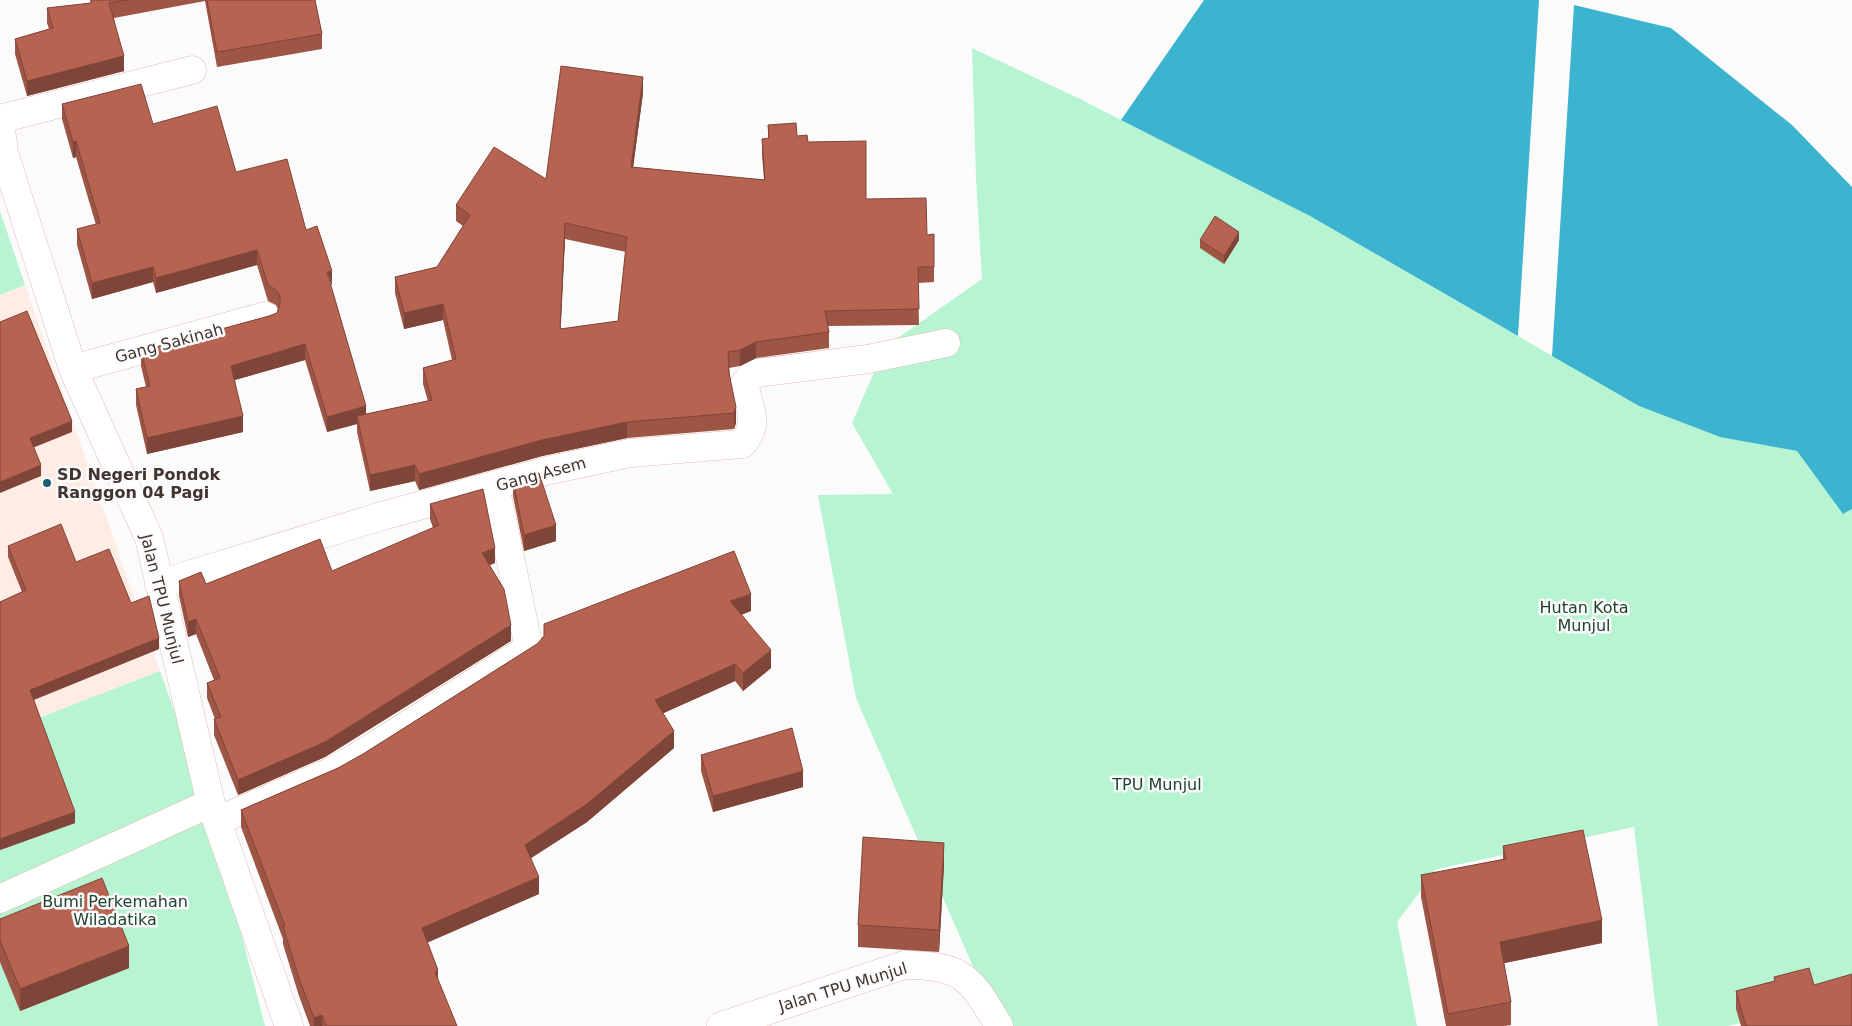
<svg xmlns="http://www.w3.org/2000/svg" width="1852" height="1026" viewBox="0 0 1852 1026" font-family="'DejaVu Sans',sans-serif">
  <style>
    .built { fill: #feece5 }
    .green { fill: #b7f4d1 }
    .water { fill: #3cb4cf }
    .lines { fill: none; stroke-linecap: round; stroke-linejoin: round }
    .street-casing { stroke: #e0bdaf; stroke-width: 29 }
    .street { stroke: #fff; stroke-width: 28 }
    .wall { fill: #9d5546; fill-rule: evenodd }
    .shaded-wall { fill: #7f4539 }
    .building { fill: #b66351; stroke: #7f4539; fill-rule: evenodd }
    .poi-dot { fill: #1a6071; stroke: #fbfbfb; stroke-width: 2 }
    .labels { text-anchor: middle; dominant-baseline: central; stroke-width: 5; stroke-linejoin: round; paint-order: stroke }
    .street-label { font-size: 16px; fill: #42342e; stroke: #fbfbfb }
    .poi-label { font-size: 16px; font-weight: bold; fill: #42342e; stroke: #fbfbfb; text-anchor: start }
    .park-label { font-size: 16px; fill: #1e4430; stroke: #fbfbfb }
  </style>
  <rect width="100%" height="100%" fill="#fbfbfb"/>
  <path class="built" d="M 25,285 L 160,671 L 0,733 L 0,295 Z"/>
  <path class="green" d="M 972,48 L 1080,99 L 1310,216 L 1639,406 L 1720,437 L 1797,451 L 1843,514 L 1852,509 L 1852,1001 L 1727,1026 L 1658,1026 L 1634,827 L 1437,869 L 1397,922 L 1417,1026 L 1008,1026 L 978,978 L 856,698 L 818,495 L 893,494 L 852,423 L 885,347 L 982,279 L 976,178 Z
    M 0,211 L 25,285 L 0,295 Z
    M 160,671 L 208,805 L 265,1026 L 0,1026 L 0,733 Z"/>
  <path class="water" d="M 1204,0 L 1539,0 L 1518,336 L 1310,216 L 1121,120 Z
    M 1574,5 L 1671,28 L 1792,125 L 1852,187 L 1852,509 L 1843,514 L 1797,451 L 1720,437 L 1639,406 L 1552,356 Z"/>
  <g class="lines">
    <g class="street-casing">
      <path id="street" d="M 0,119 L 192,70
        M 0,121 L 4,153 L 73,369 L 149,538 L 211,804 L 289,1026
        M 73,369 L 265,316
        M 159,584 L 382,516 L 546,471 L 630,453 L 742,444 C 760,425 750,408 744,385 L 750,377 L 758,373 L 868,359 L 946,343
        M 217,821 L 332,771 L 355,758 L 529,648 L 495,486
        M 0,899 L 202,807
        M 721,1026 L 904,965 C 963,965 971,978 999,1026"/>
    </g>
    <use href="#street" class="street"/>
  </g>
  <path class="wall" d="M 90,0 L 315,0 L 322,34 L 322,49 L 217,67 L 205,1 L 114,18 L 124,71 L 27,96 L 15,54 L 15,39 L 49,29 L 47,23 L 47,8 L 91,3 Z
    M 643,93 L 633,167 L 764,180 L 762,155 L 762,139 L 768,139 L 768,125 L 797,136 L 808,142 L 866,199 L 927,235 L 934,267 L 934,282 L 918,283 L 919,325 L 828,326 L 829,332 L 829,348 L 756,358 L 740,366 L 729,368 L 736,423 L 734,429 L 627,438 L 542,456 L 419,490 L 415,481 L 370,491 L 357,432 L 357,424 L 327,432 L 305,360 L 235,380 L 243,432 L 147,454 L 136,405 L 136,389 L 146,387 L 141,366 L 141,351 L 269,316 L 277,313 L 278,309 L 276,305 L 268,301 L 257,265 L 156,293 L 153,282 L 92,299 L 77,245 L 77,229 L 96,225 L 76,157 L 73,158 L 62,119 L 62,104 L 153,124 L 236,172 L 306,230 L 331,287 L 366,414 L 428,401 L 423,384 L 423,368 L 452,360 L 443,320 L 404,329 L 395,293 L 395,277 L 437,267 L 463,226 L 456,221 L 456,205 L 546,179 ZM 565,239 L 626,252 L 618,321 L 560,329 Z
    M 1200,240 L 1239,240 L 1224,264 L 1200,248 Z
    M 513,481 L 556,541 L 524,551 L 513,496 Z
    M 430,504 L 495,563 L 490,565 L 511,641 L 325,757 L 238,795 L 214,735 L 214,719 L 215,719 L 207,698 L 207,683 L 214,680 L 196,634 L 188,637 L 179,596 L 179,581 L 206,584 L 332,571 L 433,528 L 430,519 Z
    M 8,546 L 76,562 L 131,603 L 159,649 L 34,700 L 75,823 L 0,850 L 0,602 L 22,592 L 8,557 Z
    M 751,611 L 741,615 L 771,668 L 743,691 L 735,681 L 663,713 L 674,748 L 587,822 L 531,858 L 539,894 L 427,942 L 438,980 L 457,1026 L 310,1026 L 299,996 L 283,944 L 283,939 L 241,827 L 241,810 L 338,768 L 363,754 L 537,644 Z
    M 701,755 L 803,787 L 713,812 L 701,771 Z
    M 1503,846 L 1602,943 L 1504,963 L 1511,1002 L 1511,1025 L 1505,1026 L 1446,1026 L 1421,897 L 1421,875 L 1503,859 Z
    M 944,865 L 939,952 L 858,947 L 858,925 Z
    M 0,919 L 129,968 L 20,1011 L 0,962 Z
    M 1774,977 L 1814,985 L 1852,1026 L 1741,1026 L 1736,1009 L 1736,991 L 1774,981 Z"/>
  <path class="shaded-wall" d="M 124,56 L 124,71 L 27,96 L 27,81 Z
    M 643,77 L 643,93 L 631,183 L 631,167 Z
    M 76,141 L 76,157 L 73,158 L 73,142 Z
    M 565,223 L 565,239 L 560,345 L 560,329 Z
    M 1239,232 L 1239,240 L 1224,264 L 1224,256 Z
    M 257,250 L 257,265 L 156,293 L 156,278 Z
    M 153,267 L 153,282 L 92,299 L 92,283 Z
    M 332,271 L 332,286 L 327,272 Z
    M 443,304 L 443,320 L 404,329 L 404,313 Z
    M 756,342 L 756,358 L 740,366 L 740,350 Z
    M 305,344 L 305,360 L 231,381 L 231,366 Z
    M 366,406 L 366,421 L 357,416 L 357,424 L 327,432 L 327,417 Z
    M 736,407 L 736,423 L 734,429 L 734,413 Z
    M 243,416 L 243,432 L 147,454 L 147,438 Z
    M 72,421 L 72,432 L 30,449 L 30,438 Z
    M 627,422 L 627,438 L 542,456 L 419,490 L 419,474 L 542,440 Z
    M 41,465 L 41,476 L 0,493 L 0,482 Z
    M 415,465 L 415,481 L 370,491 L 370,475 Z
    M 556,525 L 556,541 L 524,551 L 524,535 Z
    M 495,548 L 495,563 L 482,568 L 482,553 Z
    M 751,594 L 751,611 L 730,619 L 730,601 Z
    M 196,619 L 196,634 L 188,637 L 188,622 Z
    M 511,625 L 511,641 L 325,757 L 238,795 L 238,780 Z
    M 159,638 L 159,649 L 30,701 L 30,690 Z
    M 771,650 L 771,668 L 743,691 L 743,673 Z
    M 735,664 L 735,681 L 655,717 L 655,700 Z
    M 674,731 L 674,748 L 587,822 L 525,862 L 525,845 Z
    M 803,771 L 803,787 L 713,812 L 713,796 Z
    M 75,812 L 75,823 L 0,850 L 0,839 Z
    M 944,843 L 944,865 L 939,952 L 939,930 Z
    M 539,877 L 539,894 L 422,945 L 422,928 Z
    M 1602,920 L 1602,943 L 1500,964 L 1500,942 Z
    M 129,946 L 129,968 L 20,1011 L 20,989 Z
    M 438,970 L 438,988 L 435,972 Z
    M 322,1015 L 322,1026 L 314,1026 L 314,1018 Z"/>
  <path class="building" d="M 91,0 L 127,0 L 109,3 L 124,56 L 27,81 L 15,39 L 53,28 L 47,8 L 91,3 Z
    M 207,0 L 315,0 L 322,34 L 217,52 Z
    M 561,66 L 643,77 L 631,167 L 765,180 L 762,139 L 769,138 L 768,125 L 796,123 L 797,136 L 807,135 L 808,142 L 866,141 L 866,199 L 926,198 L 927,235 L 934,234 L 934,267 L 918,267 L 919,309 L 825,311 L 829,332 L 756,342 L 740,350 L 728,352 L 729,373 L 736,407 L 734,413 L 627,422 L 542,440 L 419,474 L 415,465 L 370,475 L 357,416 L 432,400 L 423,368 L 456,359 L 443,304 L 404,313 L 395,277 L 437,267 L 470,215 L 456,205 L 494,147 L 546,179 ZM 565,223 L 627,237 L 618,321 L 560,329 Z
    M 141,84 L 153,124 L 217,106 L 236,172 L 287,159 L 306,230 L 317,226 L 332,271 L 327,272 L 366,406 L 327,417 L 305,344 L 231,366 L 243,416 L 147,438 L 136,389 L 150,386 L 141,351 L 269,316 L 277,313 L 280,304 L 280,296 L 276,290 L 268,285 L 257,250 L 156,278 L 153,267 L 92,283 L 77,229 L 100,223 L 76,141 L 73,142 L 62,104 Z
    M 1215,216 L 1239,232 L 1224,256 L 1200,240 Z
    M 27,311 L 72,421 L 30,438 L 41,465 L 0,482 L 0,322 Z
    M 539,473 L 556,525 L 524,535 L 513,481 Z
    M 483,489 L 495,548 L 482,553 L 504,589 L 511,625 L 325,742 L 238,780 L 214,719 L 221,717 L 207,683 L 220,678 L 196,619 L 188,622 L 179,581 L 201,572 L 206,584 L 320,539 L 332,571 L 439,525 L 430,504 Z
    M 61,524 L 76,562 L 109,549 L 131,603 L 149,596 L 159,638 L 30,690 L 75,812 L 0,839 L 0,602 L 26,590 L 8,546 Z
    M 734,551 L 751,594 L 730,601 L 771,650 L 743,673 L 735,664 L 655,700 L 674,731 L 587,804 L 525,845 L 539,877 L 422,928 L 438,970 L 435,972 L 457,1026 L 326,1026 L 322,1015 L 314,1018 L 299,978 L 283,927 L 285,926 L 241,810 L 338,768 L 363,754 L 537,644 L 544,636 L 544,624 Z
    M 792,728 L 803,771 L 713,796 L 701,755 Z
    M 1583,830 L 1602,920 L 1500,942 L 1511,1002 L 1448,1014 L 1421,875 L 1506,859 L 1503,846 Z
    M 863,837 L 944,843 L 939,930 L 858,925 Z
    M 102,878 L 129,946 L 20,989 L 0,940 L 0,919 Z
    M 1809,968 L 1814,985 L 1852,974 L 1852,1026 L 1746,1026 L 1736,991 L 1775,981 L 1774,977 Z"/>
  <circle class="poi-dot" cx="47" cy="483" r="5"/>
  <g class="labels">
    <g class="street-label">
      <text transform="translate(169 343) rotate(-15)">Gang Sakinah</text>
      <text transform="translate(541 474) rotate(-15)">Gang Asem</text>
      <text transform="translate(162 599) rotate(76)">Jalan TPU Munjul</text>
      <text transform="translate(843 987) rotate(-17)">Jalan TPU Munjul</text>
    </g>
    <g class="poi-label">
      <text x="57" y="474">SD Negeri Pondok<tspan x="57" dy="18">Ranggon 04 Pagi</tspan></text>
    </g>
    <g class="park-label">
      <text x="1584" y="607">Hutan Kota<tspan x="1584" dy="18">Munjul</tspan></text>
      <text x="1157" y="784">TPU Munjul</text>
      <text x="115" y="901">Bumi Perkemahan<tspan x="115" dy="18">Wiladatika</tspan></text>
    </g>
  </g>
</svg>
